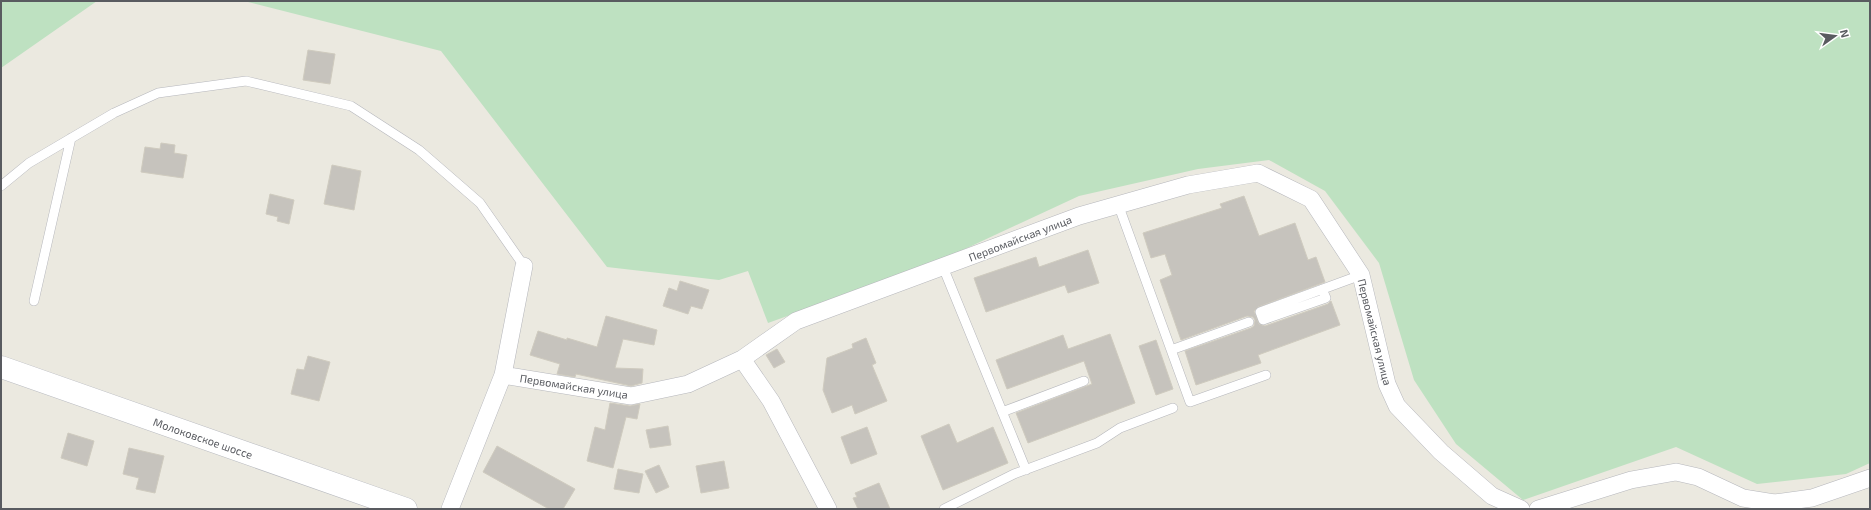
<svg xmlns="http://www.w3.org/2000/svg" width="1871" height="510" viewBox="0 0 1871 510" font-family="'Exo 2',sans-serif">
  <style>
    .green { fill: #bee1c1 }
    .building { fill: #c6c3bd; stroke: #cfcbbf }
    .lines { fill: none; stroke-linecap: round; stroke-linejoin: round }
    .service-casing { stroke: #b6b7bc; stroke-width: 10 }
    .minor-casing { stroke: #b6b7bc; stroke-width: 18 }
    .secondary-casing { stroke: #b6b8be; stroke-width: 23 }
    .service { stroke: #fff; stroke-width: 9 }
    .minor { stroke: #fff; stroke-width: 17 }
    .secondary { stroke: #fff; stroke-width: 22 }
    .labels { text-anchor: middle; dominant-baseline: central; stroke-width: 3; stroke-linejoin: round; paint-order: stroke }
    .street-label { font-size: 11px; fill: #595b60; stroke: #fff }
  </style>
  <rect width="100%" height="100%" fill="#ebe9e0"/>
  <path class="green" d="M 1,1 L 97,1 L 1,68 Z
    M 244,1 L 1870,1 L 1870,463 L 1846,474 L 1757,484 L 1676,447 L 1523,500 L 1456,444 L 1414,380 L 1379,263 L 1325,191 L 1269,160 L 1198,169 L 1079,196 L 937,262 L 768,323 L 748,271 L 719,280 L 607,267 L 441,51 Z"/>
  <path class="building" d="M 308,50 L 335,54 L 330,84 L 303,80 Z
    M 161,143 L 175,145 L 174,153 L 187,155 L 183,178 L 141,172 L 145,147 L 160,149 Z
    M 332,165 L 361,171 L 354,210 L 324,204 Z
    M 270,194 L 294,200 L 289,224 L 277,221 L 278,217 L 266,214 Z
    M 1244,196 L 1259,236 L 1295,223 L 1308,260 L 1316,257 L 1325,282 L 1258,307 L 1254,311 L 1259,324 L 1265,326 L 1328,304 L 1331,301 L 1340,325 L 1258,355 L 1261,363 L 1196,385 L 1185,351 L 1251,328 L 1254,326 L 1255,320 L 1253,317 L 1247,316 L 1181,340 L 1160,280 L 1172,275 L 1165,254 L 1151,258 L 1143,233 L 1222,208 L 1220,204 Z
    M 1088,250 L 1099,283 L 1068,293 L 1065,285 L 986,312 L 974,278 L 1036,257 L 1039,267 Z
    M 680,281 L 709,290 L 702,309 L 691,306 L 688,314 L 663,306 L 669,288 L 677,291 Z
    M 606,316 L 657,330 L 654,345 L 623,339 L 615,368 L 643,369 L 642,383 L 631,386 L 576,374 L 575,377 L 557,374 L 560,364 L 530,355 L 538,331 L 567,340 L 567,338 L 597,347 Z
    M 1110,334 L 1135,403 L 1028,443 L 1016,413 L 1092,384 L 1084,361 L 1007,389 L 996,360 L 1063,335 L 1068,349 Z
    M 866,338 L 876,363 L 872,365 L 887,401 L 855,414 L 852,405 L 832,413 L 823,390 L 827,358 L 853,348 L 852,344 Z
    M 1156,340 L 1173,389 L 1156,395 L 1139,346 Z
    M 777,349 L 785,362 L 774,368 L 766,355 Z
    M 308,356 L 330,362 L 319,401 L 291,394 L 297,369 L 304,370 Z
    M 610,403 L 630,406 L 640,404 L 637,419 L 626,417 L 613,468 L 587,461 L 595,427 L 605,430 Z
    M 949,424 L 957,443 L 993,427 L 1008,463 L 943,490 L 921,436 Z
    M 668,426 L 671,445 L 650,448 L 646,430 Z
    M 867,427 L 877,454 L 851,464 L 841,437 Z
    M 68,433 L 94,441 L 87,466 L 61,458 Z
    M 497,446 L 575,489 L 563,509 L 549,509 L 483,472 Z
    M 129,448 L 164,456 L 155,493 L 136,489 L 139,478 L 123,474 Z
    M 724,461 L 729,488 L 701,493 L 696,466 Z
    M 659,465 L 669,487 L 656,493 L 645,471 Z
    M 618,469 L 643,474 L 639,493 L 614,489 Z
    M 879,483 L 890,509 L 858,509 L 853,498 L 857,497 L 855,493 Z"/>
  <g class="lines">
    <g class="service-casing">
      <path id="service" d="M 1,186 L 29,163 L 114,113 L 158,93 L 246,81 L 351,106 L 419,150 L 480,203 L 524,266
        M 1118,204 L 1190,402 L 1266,375
        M 943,267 L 1026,470
        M 1322,289 L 1326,298 L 1263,320 L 1260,312 L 1361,275
        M 34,301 L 71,138
        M 1171,350 L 1249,322
        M 1002,412 L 1084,381
        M 944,509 L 1014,474 L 1097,443 L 1120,428 L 1173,408"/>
    </g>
    <g class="minor-casing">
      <path id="minor" d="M 742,359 L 771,401 L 828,509
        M 503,375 L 631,396 L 688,384 L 742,359 L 796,321 L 1079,216 L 1188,185 L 1258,173 L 1311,199 L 1361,275 L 1387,384 L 1397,406 L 1441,452 L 1492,496 L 1521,509
        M 450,509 L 503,375 L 524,266
        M 1538,509 L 1631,480 L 1676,472 L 1698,477 L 1743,498 L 1774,503 L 1812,498 L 1870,478"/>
    </g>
    <g class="secondary-casing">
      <path id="secondary" d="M 1,367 L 406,509"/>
    </g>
    <use href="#service" class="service"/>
    <use href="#minor" class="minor"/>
    <use href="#secondary" class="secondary"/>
  </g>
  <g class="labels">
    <g class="street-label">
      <text transform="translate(1020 238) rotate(-21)">Первомайская улица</text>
      <text transform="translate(1375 332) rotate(76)">Первомайская улица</text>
      <text transform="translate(574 386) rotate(9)">Первомайская улица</text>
      <text transform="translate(203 438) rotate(19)">Молоковское шоссе</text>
    </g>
  </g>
  <rect width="1871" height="510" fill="none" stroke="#595b60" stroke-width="4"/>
  <g transform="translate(1835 36) rotate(76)" stroke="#ffffff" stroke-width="3" paint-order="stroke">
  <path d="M0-3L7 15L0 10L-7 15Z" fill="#595b60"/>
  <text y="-6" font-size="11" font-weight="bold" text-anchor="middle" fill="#595b60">N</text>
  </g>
</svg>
